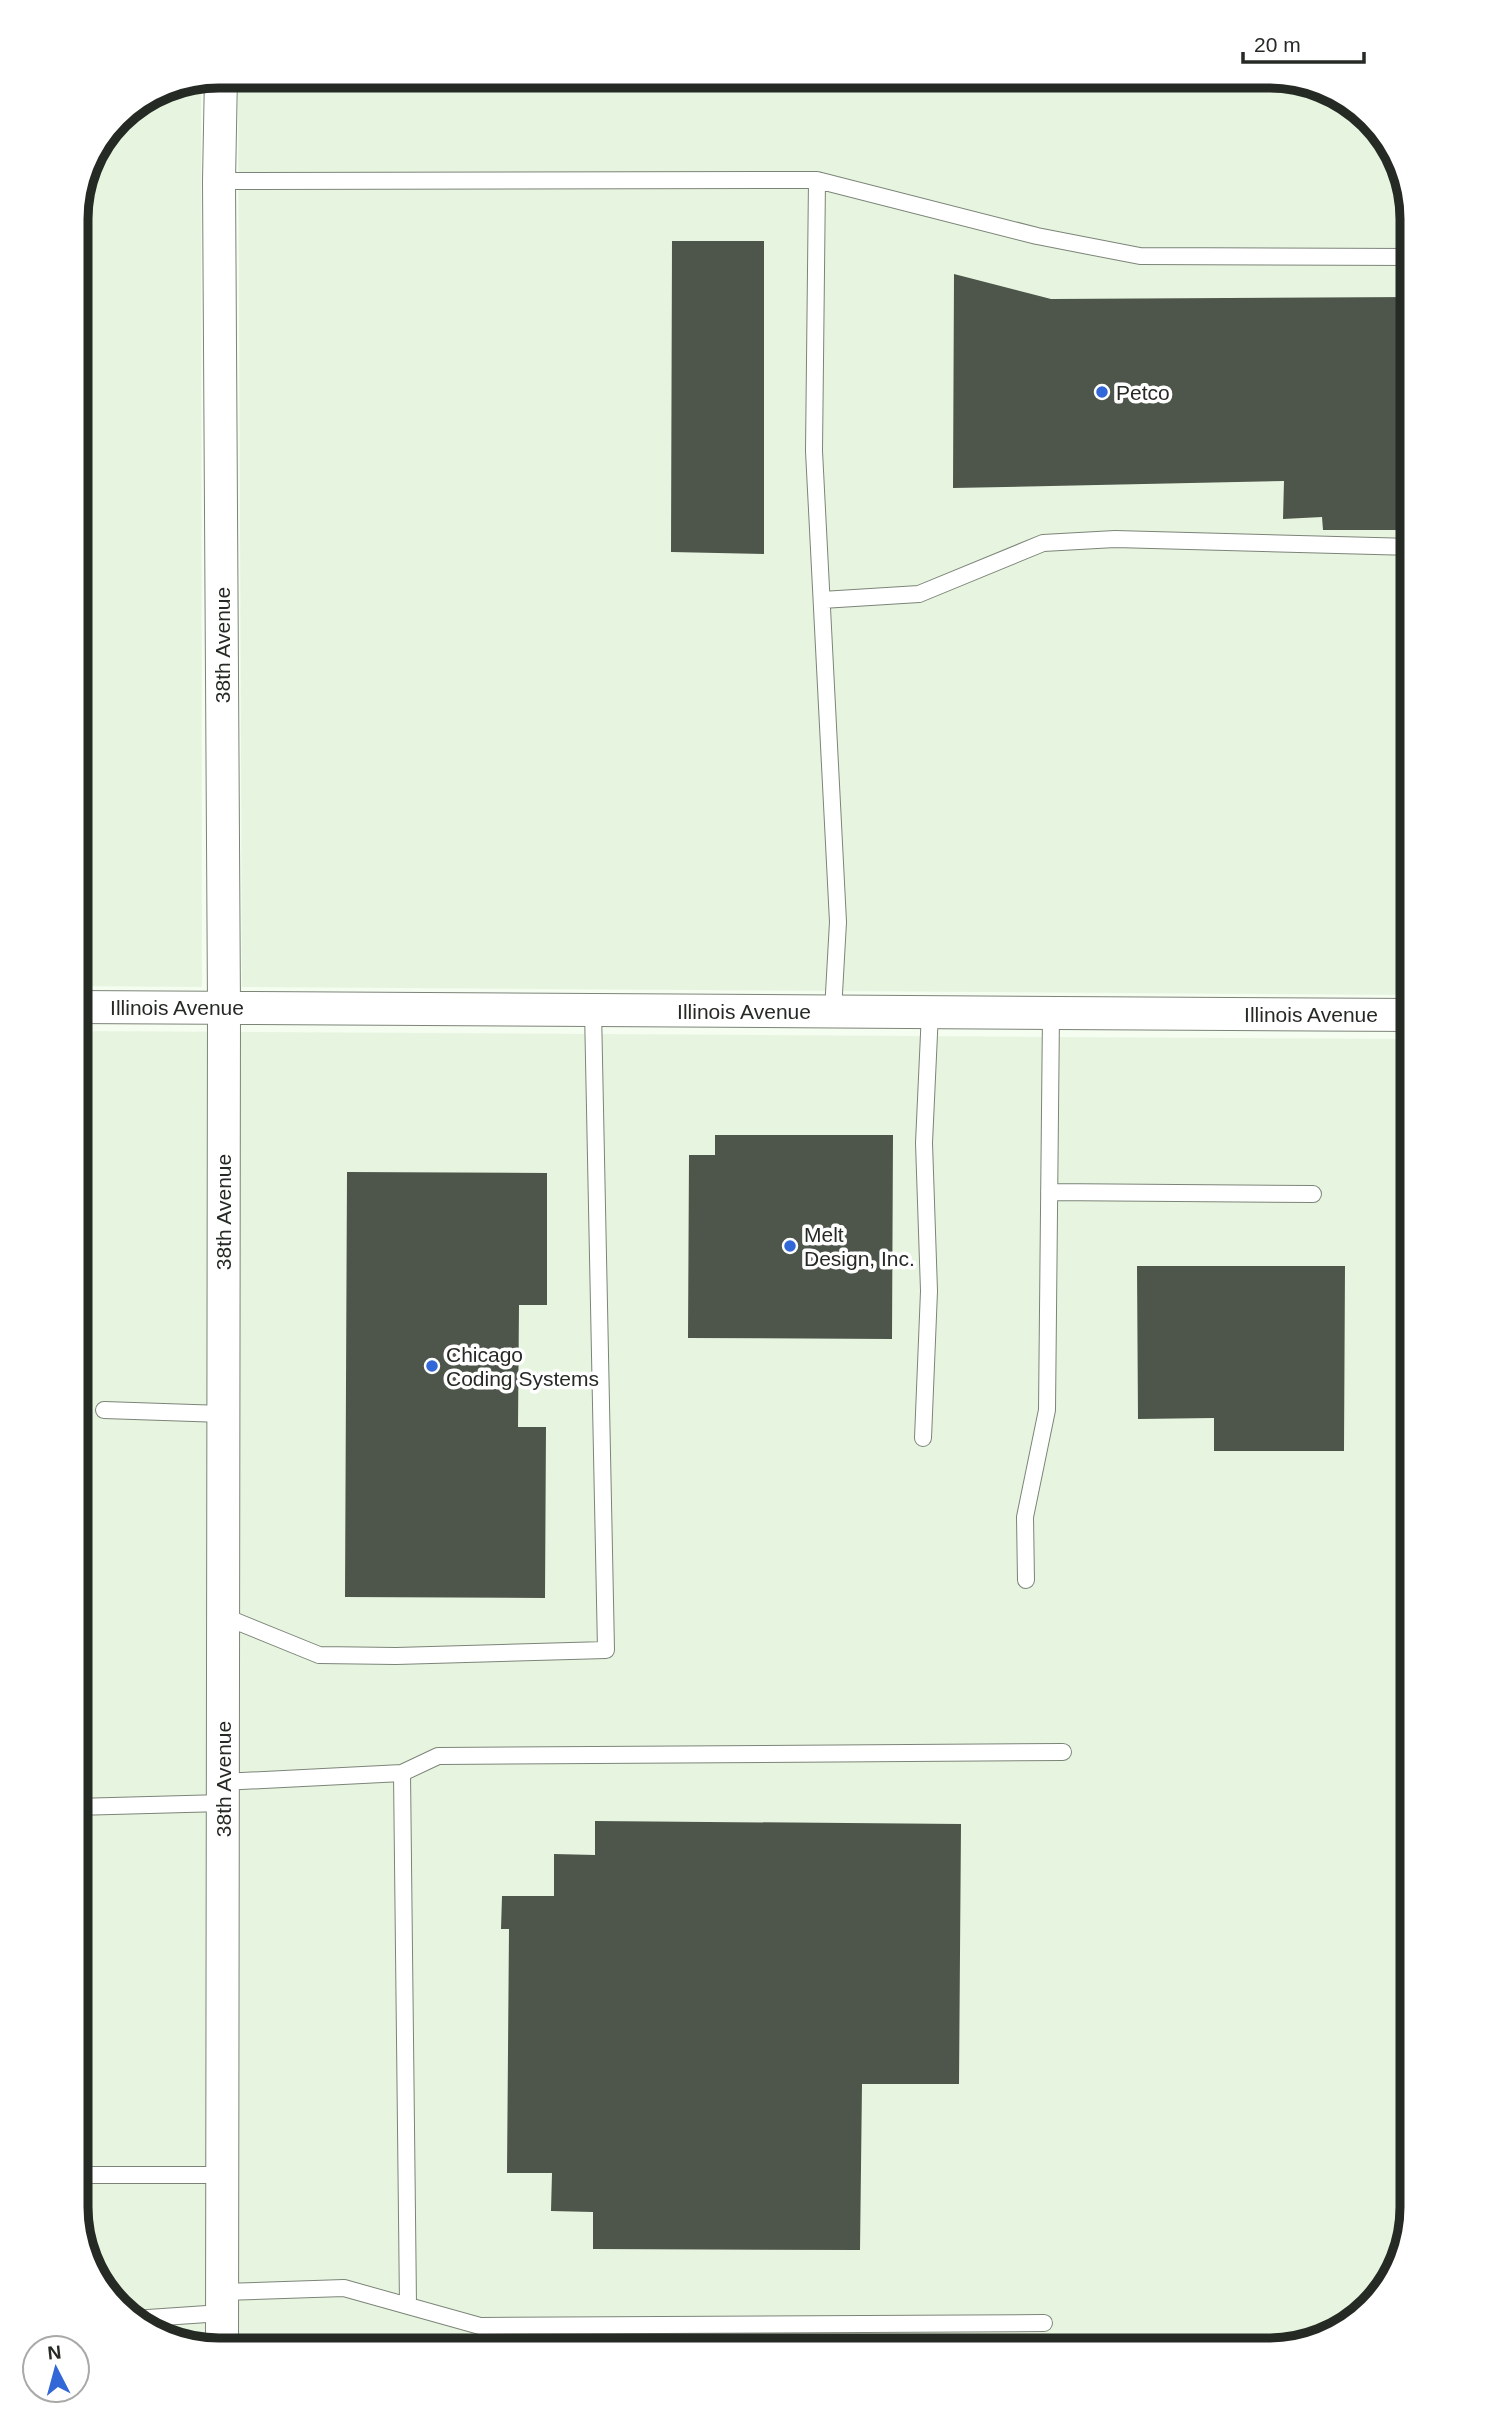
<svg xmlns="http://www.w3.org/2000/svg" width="1488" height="2425" viewBox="0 0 1488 2425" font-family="Helvetica,sans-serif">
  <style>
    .built { fill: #e7f5e0 }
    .building { fill: #4e564b }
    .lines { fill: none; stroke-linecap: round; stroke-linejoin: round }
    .lane-casing { stroke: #7c8478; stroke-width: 18 }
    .street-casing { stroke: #7c8478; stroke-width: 34 }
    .lane { stroke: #fff; stroke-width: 16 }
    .street { stroke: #fff; stroke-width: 32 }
    .poi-dot { fill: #3167d6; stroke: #fff; stroke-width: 2.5 }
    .labels { text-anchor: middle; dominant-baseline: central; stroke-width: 7; stroke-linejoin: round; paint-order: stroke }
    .poi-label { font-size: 21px; fill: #262a24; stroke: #fff; text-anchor: start }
    .street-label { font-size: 21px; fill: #262a24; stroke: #fff }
    .rim { fill: none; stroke: #262a24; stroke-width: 9 }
  </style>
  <rect width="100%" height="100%" fill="#f4fdef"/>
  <path class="built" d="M 238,75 L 1279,76 L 1349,100 L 1398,156 L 1413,219 L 1413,995 L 242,987 Z
    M 201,79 L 202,987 L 75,986 L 76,210 L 86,163 L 118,117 L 164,86 Z
    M 75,1031 L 1413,1039 L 1413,2207 L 1389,2286 L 1332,2335 L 1269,2350 L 210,2349 L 139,2326 L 90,2269 L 75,2206 Z"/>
  <path class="building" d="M 672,241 L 764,241 L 764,554 L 671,552 Z
    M 954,274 L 1051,299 L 1413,297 L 1413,530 L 1323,530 L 1322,517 L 1283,519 L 1284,481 L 953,488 Z
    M 715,1135 L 893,1135 L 892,1339 L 688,1338 L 689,1155 L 715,1155 Z
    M 347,1172 L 547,1173 L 547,1305 L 519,1305 L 518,1427 L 546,1427 L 545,1598 L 345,1597 Z
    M 1137,1266 L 1345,1266 L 1344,1451 L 1214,1451 L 1214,1418 L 1138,1419 Z
    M 595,1821 L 961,1824 L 959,2084 L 862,2084 L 860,2250 L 593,2249 L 593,2212 L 551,2211 L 552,2173 L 507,2173 L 509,1929 L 501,1929 L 502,1896 L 554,1896 L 554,1854 L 595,1855 Z"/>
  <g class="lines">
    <g class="lane-casing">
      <path id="lane" d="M 817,180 L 814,451 L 838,922 L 833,1011
        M 219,181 L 817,180 L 1037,236 L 1140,256 L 1413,257
        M 822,600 L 919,594 L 1043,543 L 1115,539 L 1413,547
        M 1049,1192 L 1313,1194
        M 104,1410 L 223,1414
        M 923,1438 L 929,1291 L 924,1143 L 930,1012
        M 1026,1580 L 1025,1517 L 1047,1410 L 1051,1013
        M 223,1616 L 319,1655 L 396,1656 L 606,1650 L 593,1010
        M 402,1773 L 408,2305
        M 222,1782 L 402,1773 L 438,1756 L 1063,1752
        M 75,1807 L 223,1803
        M 75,2175 L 222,2175
        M 222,2292 L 344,2288 L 480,2326 L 1044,2323
        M 133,2319 L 222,2313"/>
    </g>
    <g class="street-casing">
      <path id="street" d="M 221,75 L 219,181 L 224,1007 L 222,2349
        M 75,1007 L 1413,1015"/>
    </g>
    <use href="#lane" class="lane"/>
    <use href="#street" class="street"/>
  </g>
  <g class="poi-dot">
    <circle cx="1102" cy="392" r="7"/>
    <circle cx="790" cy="1246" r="7"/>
    <circle cx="432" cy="1366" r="7"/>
  </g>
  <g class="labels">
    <g class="poi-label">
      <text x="1116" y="392">Petco</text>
      <text x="804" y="1234">Melt<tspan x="804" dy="24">Design, Inc.</tspan></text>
      <text x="446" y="1354">Chicago<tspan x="446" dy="24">Coding Systems</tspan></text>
    </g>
    <g class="street-label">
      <text transform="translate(222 645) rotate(-90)">38th Avenue</text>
      <text x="177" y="1007">Illinois Avenue</text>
      <text x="744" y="1011">Illinois Avenue</text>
      <text x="1311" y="1014">Illinois Avenue</text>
      <text transform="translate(223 1212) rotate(-90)">38th Avenue</text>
      <text transform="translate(223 1779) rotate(-90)">38th Avenue</text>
    </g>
  </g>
  <path d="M0 0H1488V2425H0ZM219 88H1269A131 131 0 0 1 1400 219V2207A131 131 0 0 1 1269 2338H219A131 131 0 0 1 88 2207V219A131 131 0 0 1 219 88Z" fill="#fff" fill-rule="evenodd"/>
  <path class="rim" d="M219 88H1269A131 131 0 0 1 1400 219V2207A131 131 0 0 1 1269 2338H219A131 131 0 0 1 88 2207V219A131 131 0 0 1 219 88Z"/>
  <g transform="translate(56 2369) rotate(354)"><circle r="33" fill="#ffffff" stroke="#a8aaa7" stroke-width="2"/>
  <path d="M0-5L12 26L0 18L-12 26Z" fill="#3167d6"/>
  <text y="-10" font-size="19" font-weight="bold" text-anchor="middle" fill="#262a24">N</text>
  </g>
  <path d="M1243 52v10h121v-10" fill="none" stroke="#262a24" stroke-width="3.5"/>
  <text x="1254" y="52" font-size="21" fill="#262a24" stroke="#ffffff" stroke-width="5" paint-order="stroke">20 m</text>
</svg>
